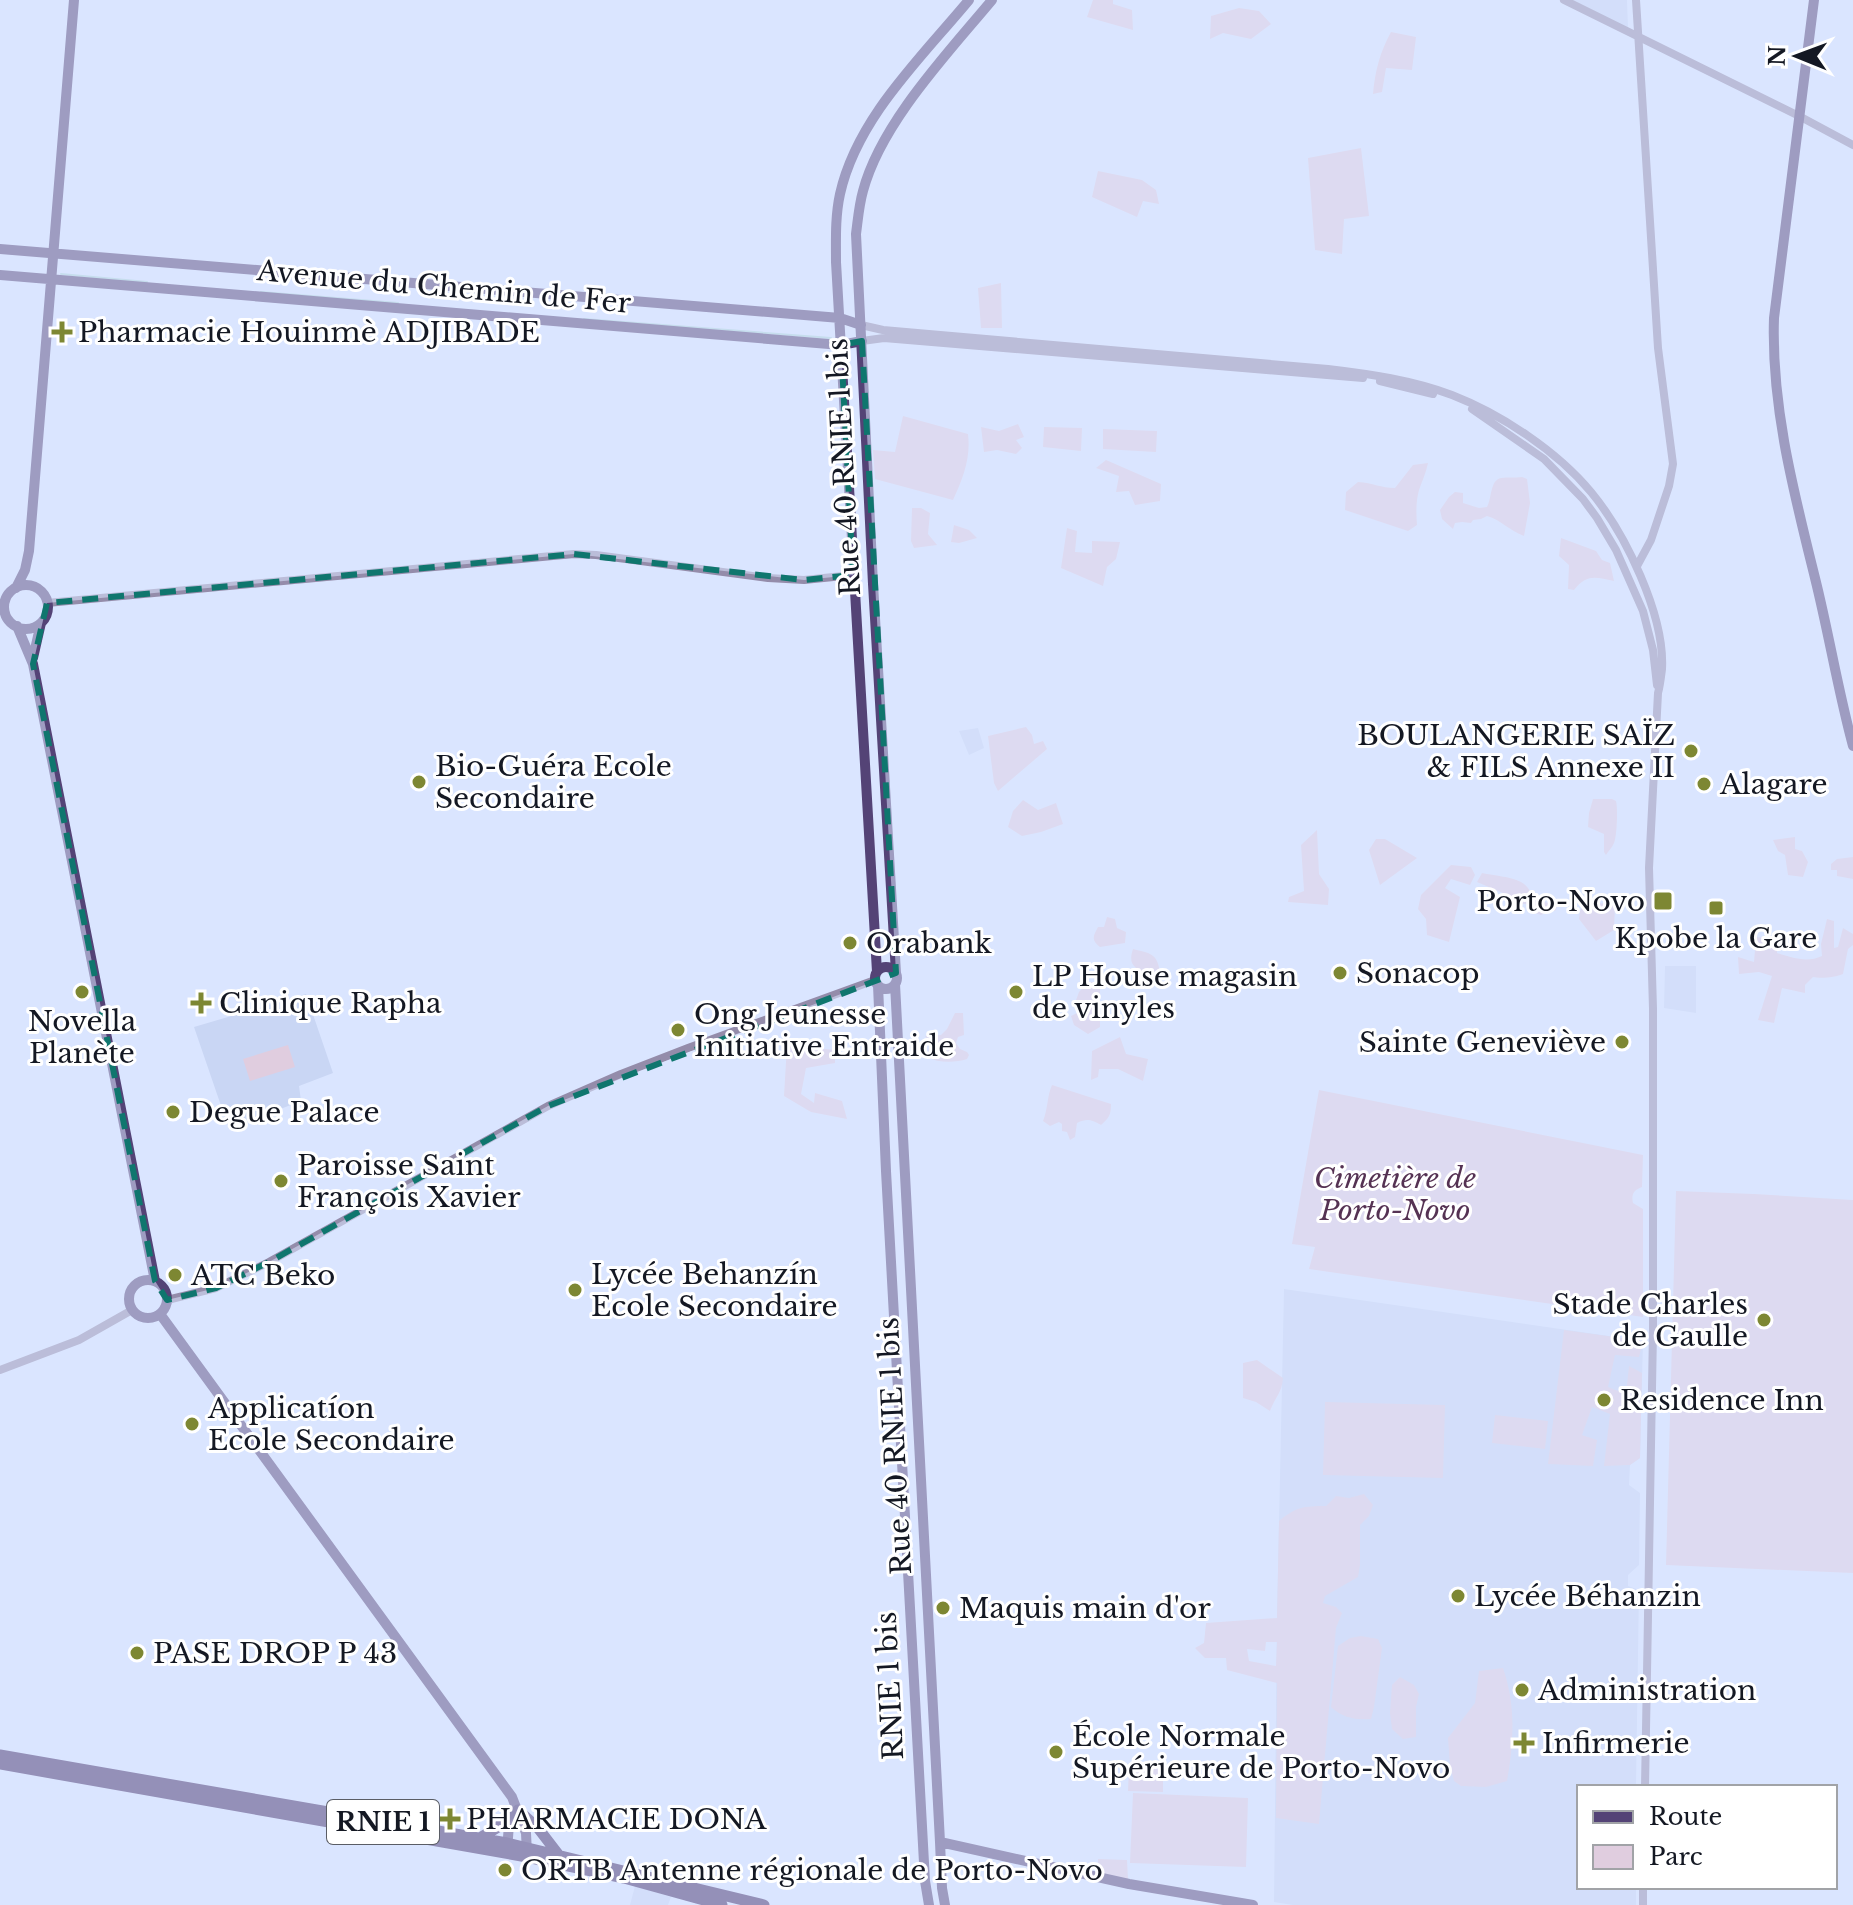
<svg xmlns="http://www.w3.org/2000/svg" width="1853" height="1905" viewBox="0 0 1853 1905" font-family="'Libre Baskerville',serif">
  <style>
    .built { fill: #c9d6f4 }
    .green { fill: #e0cddf; fill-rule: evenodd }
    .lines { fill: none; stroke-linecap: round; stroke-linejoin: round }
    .stream { stroke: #add3d8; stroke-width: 2 }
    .minor { stroke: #948caa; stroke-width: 8 }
    .major { stroke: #544376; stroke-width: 10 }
    .highway { stroke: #3e2863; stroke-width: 11 }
    .marked { fill: none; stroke: #0f766e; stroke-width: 6; stroke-dasharray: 16 10; stroke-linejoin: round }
    .poi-dot { fill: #7d8733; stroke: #fff; stroke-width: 3 }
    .labels { text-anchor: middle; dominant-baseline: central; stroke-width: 6; stroke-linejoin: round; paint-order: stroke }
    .shield { fill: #fff; stroke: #5a5d65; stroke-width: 2 }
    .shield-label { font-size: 26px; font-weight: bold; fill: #141823 }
    .street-label { font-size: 28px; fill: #141823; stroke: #fff }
    .poi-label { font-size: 28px; fill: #141823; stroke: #fff; text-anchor: start }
    .park-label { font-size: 28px; font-style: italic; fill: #553253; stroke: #fff }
  </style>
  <rect width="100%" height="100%" fill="#dae5ff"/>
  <path class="built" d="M 1573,0 L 1627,0 L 1628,28 Z
    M 978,728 L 984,748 L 969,755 L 959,731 Z
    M 1665,966 L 1696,966 L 1696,1013 L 1664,1008 Z
    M 306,994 L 333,1073 L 299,1086 L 301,1101 L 229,1129 L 194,1027 Z
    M 1284,1289 L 1643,1341 L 1640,1458 L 1630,1465 L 1629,1485 L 1640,1493 L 1639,1565 L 1628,1575 L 1628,1586 L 1639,1590 L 1636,1787 L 1579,1787 L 1579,1887 L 1636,1887 L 1636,1905 L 1293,1905 L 1274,1902 L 1277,1618 Z
    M 635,1886 L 671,1897 L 668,1905 L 630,1905 Z"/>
  <path class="green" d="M 1093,0 L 1113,0 L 1113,4 L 1132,10 L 1133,30 L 1087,17 Z
    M 1239,8 L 1259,11 L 1271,24 L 1251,39 L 1223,33 L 1210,39 L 1211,16 Z
    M 1391,32 L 1416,37 L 1412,70 L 1386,68 L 1382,92 L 1373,94 C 1375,71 1380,52 1391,32 Z
    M 1361,148 L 1369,216 L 1344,219 L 1342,254 L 1315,250 L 1308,158 Z
    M 1098,171 L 1142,180 L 1156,190 L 1159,204 L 1143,201 L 1137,217 L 1092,197 Z
    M 1001,283 L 1002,328 L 981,328 L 978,288 Z
    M 903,416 L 968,434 C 971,458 963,478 953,500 L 875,479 L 873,450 L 895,452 Z
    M 1018,424 L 1024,437 L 1016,440 L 1022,448 L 1016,454 L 997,450 L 984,452 L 981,427 L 999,431 Z
    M 1044,427 L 1082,428 L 1081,451 L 1043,447 Z
    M 1103,429 L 1157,431 L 1156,452 L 1103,449 Z
    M 1106,460 L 1161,484 L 1160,501 L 1135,505 L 1129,491 L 1116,492 L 1119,476 L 1096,468 Z
    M 1428,463 C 1426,473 1422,481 1419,490 C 1416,501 1416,513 1417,525 L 1408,531 L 1345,510 L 1346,492 L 1358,482 C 1373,483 1381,488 1395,488 L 1413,465 Z
    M 1522,477 L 1527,479 L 1530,503 L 1524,536 C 1510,531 1501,520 1487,516 L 1481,519 L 1473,520 L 1471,523 L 1462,522 L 1455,523 L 1453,529 L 1442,519 L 1440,510 L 1449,497 L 1455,492 L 1463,493 L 1463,503 L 1479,508 L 1487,507 C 1492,498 1490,480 1501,478 C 1508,477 1515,478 1522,477 Z
    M 912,508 L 921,508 L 930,513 L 928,534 L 937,545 L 914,548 L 911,541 Z
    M 954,525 L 969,530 L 977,538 L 959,543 L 951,542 Z
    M 1067,528 L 1077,531 L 1075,552 L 1092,553 L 1092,541 L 1120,542 L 1116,559 L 1107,567 L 1103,586 L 1061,568 Z
    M 1561,538 L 1596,551 L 1602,560 L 1610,563 L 1614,581 C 1595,577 1587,574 1574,590 L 1568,589 L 1569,565 L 1559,556 Z
    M 1026,727 L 1032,735 L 1034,744 L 1043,741 L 1047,749 L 998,791 L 994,783 L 988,736 Z
    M 1593,799 L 1612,799 L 1616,801 C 1618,808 1617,836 1614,843 C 1612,848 1608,851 1606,855 L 1604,852 L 1604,834 L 1588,827 L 1589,813 Z
    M 1023,800 L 1038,810 L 1056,803 L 1063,824 L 1041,832 L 1022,836 L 1008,827 L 1013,811 Z
    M 1317,830 L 1319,874 L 1329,889 L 1328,905 L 1288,902 L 1289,897 L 1304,891 L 1301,845 Z
    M 1795,837 L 1795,849 L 1802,851 L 1808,862 L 1803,877 L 1788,875 L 1785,855 L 1778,851 L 1773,840 Z
    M 1376,839 L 1385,839 L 1417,858 L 1380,885 L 1369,850 Z
    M 1853,857 L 1853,879 L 1837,876 L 1837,870 L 1831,870 L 1831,864 L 1837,859 Z
    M 1451,865 L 1471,867 L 1475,875 L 1470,885 L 1451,879 L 1445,888 L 1460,897 L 1449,942 L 1427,935 L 1426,919 L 1418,909 L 1421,895 Z
    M 1482,873 C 1495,876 1509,876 1521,882 C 1529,886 1531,895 1539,900 C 1544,903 1552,903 1558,905 L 1555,911 L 1549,911 L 1541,915 L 1535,913 L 1530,904 L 1522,904 L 1523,910 L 1517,912 L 1510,910 L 1510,896 L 1477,882 Z
    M 1612,903 L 1615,905 L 1614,930 L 1596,941 L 1579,919 L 1580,911 L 1584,904 Z
    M 1107,917 L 1115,919 L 1117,928 L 1126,932 L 1125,943 L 1100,947 C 1091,940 1093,936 1098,927 L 1104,927 Z
    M 1827,919 L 1834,921 L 1834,948 L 1838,947 L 1843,928 L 1853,934 L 1853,945 L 1848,949 L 1843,974 C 1836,977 1821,979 1813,977 L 1805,985 L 1805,993 L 1782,988 L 1774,1023 L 1758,1020 L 1772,976 L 1759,972 L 1739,974 L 1738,957 L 1754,962 L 1756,937 L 1766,938 L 1777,944 L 1777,953 C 1793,958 1807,963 1822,956 L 1821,944 Z
    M 1133,949 C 1154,954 1157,954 1161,976 L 1155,979 L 1143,977 C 1137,965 1127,967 1133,949 Z
    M 1088,982 L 1100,982 L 1100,1027 L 1088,1034 L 1074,1025 L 1071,1016 L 1079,1012 L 1075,1003 L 1079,992 Z
    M 955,1013 L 963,1013 L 964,1035 L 958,1037 L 956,1043 L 960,1049 L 967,1052 L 969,1055 L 967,1059 C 955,1063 938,1063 927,1057 L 930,1043 L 925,1036 L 941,1035 L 947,1029 Z
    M 1120,1037 L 1126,1054 L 1148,1059 L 1143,1081 L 1118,1069 L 1099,1069 L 1098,1077 L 1091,1080 L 1092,1051 Z
    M 288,1045 L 295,1067 L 250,1081 L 243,1059 Z
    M 787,1045 L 835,1050 L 835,1063 L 806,1068 L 801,1094 L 814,1103 L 815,1093 L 842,1101 L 847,1119 L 811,1112 L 784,1096 Z
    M 1052,1085 L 1111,1104 C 1111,1115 1109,1118 1101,1125 C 1091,1120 1088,1118 1077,1123 L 1075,1137 L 1070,1140 L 1067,1132 L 1062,1131 L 1062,1124 L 1059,1122 L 1050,1126 L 1043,1121 C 1048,1109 1047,1096 1052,1085 Z
    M 1319,1090 L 1643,1155 L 1642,1187 C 1634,1190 1631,1194 1633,1203 L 1643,1209 L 1643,1317 L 1309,1269 L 1315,1247 L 1292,1244 Z
    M 1676,1191 L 1754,1194 L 1853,1200 L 1853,1573 L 1666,1565 Z
    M 1564,1330 L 1643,1341 L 1639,1357 L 1615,1355 L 1608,1387 L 1626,1394 L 1629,1366 L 1642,1373 L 1640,1458 L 1630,1465 L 1604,1466 L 1610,1414 L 1592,1407 L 1582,1435 L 1597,1440 L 1593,1466 L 1548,1464 Z
    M 1257,1360 L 1283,1378 C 1282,1393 1275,1397 1270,1411 L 1256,1402 L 1243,1398 L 1243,1363 Z
    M 1325,1402 L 1445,1405 L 1443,1478 L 1323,1475 Z
    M 1495,1415 L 1548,1421 L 1545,1449 L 1492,1443 Z
    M 1364,1494 L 1373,1505 L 1369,1516 L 1360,1525 L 1360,1565 L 1358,1577 L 1325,1596 L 1323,1603 L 1336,1607 L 1342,1613 L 1336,1628 L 1319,1824 L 1276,1818 L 1277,1683 L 1227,1670 L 1226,1658 L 1205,1658 L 1195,1648 L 1204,1643 L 1206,1623 L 1277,1618 L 1279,1521 C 1296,1507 1304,1506 1326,1506 L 1336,1496 L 1349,1498 ZM 1266,1642 L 1277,1642 L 1276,1666 L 1249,1661 L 1247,1649 L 1265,1651 Z
    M 1361,1636 L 1378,1639 L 1382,1648 L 1374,1707 L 1371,1719 C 1355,1720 1343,1718 1331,1707 L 1338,1646 L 1350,1638 Z
    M 1503,1668 C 1516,1705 1514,1743 1507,1781 L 1486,1787 L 1461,1786 L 1454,1781 L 1450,1766 L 1448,1738 L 1475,1703 L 1479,1671 Z
    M 1400,1677 L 1414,1685 L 1419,1694 L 1416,1707 L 1416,1737 L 1403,1739 L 1392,1729 L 1390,1713 L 1392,1685 Z
    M 1129,1768 L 1163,1769 L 1163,1792 L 1128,1791 Z
    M 1133,1793 L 1248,1798 L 1246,1867 L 1130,1863 Z
    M 1098,1859 L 1127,1860 L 1128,1879 L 1098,1874 Z"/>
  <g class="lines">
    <path class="stream" d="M 61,274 L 147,282
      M 261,292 L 398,303
      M 584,319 L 831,338"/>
    <path class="minor" d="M 1564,0 L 1799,116 L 1853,145
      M 1636,0 L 1658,348 L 1673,464 L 1669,486 L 1651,540 L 1637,566
      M 861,325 L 883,330 L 1328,369 C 1370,374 1412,380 1452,395 C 1501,414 1557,451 1591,492 C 1625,533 1665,615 1662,669 C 1661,677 1660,686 1658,693 L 1649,868 L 1653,1009 L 1653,1331 L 1645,1787
      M 862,341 L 884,338 L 1363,378
      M 1380,381 L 1433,394
      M 1472,409 L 1544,459 L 1583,499 L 1597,518 L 1616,550 L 1643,611 L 1653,650 L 1657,685
      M 47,603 L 574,554 L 596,555 L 768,578 L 804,580 L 853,575
      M 0,610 L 5,610
      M 167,1300 L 216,1288 L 269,1262 L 548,1106 L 621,1074 L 688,1048 L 875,980
      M 0,1370 L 79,1340 L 132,1310
      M 1643,1905 L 1643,1887"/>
    <path class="major" d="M 1814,0 L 1774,318 C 1771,406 1794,493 1815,578 C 1829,634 1838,691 1853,746
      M 0,249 L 840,318 L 861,325
      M 0,275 L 841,345 L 862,341
      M4 607a22 22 0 1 1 44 0a22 22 0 1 1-44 0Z
      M 16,588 L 25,570 L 29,551 L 74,0
      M 17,626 L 33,664 L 155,1281
      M 33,658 L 41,623
      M875 978a11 11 0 1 1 22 0a11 11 0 1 1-22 0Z
      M 877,972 L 836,262 C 836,240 835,217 840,194 C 857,118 921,58 969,0
      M 896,973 L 873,584 L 856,234 C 858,219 859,205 863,191 C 881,123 948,53 992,0
      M 895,984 L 940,1842 L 942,1888 L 945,1905
      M 878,985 L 886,1171 L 925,1881 L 929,1905
      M129 1299a19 19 0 1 1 38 0a19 19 0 1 1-38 0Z
      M 160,1314 L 512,1797 L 526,1833 L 527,1854
      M 940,1842 L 1129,1884 L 1253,1905
      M 507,1851 L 510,1811"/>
    <path class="highway" d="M 0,1755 L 507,1843 L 764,1905
      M 0,1764 L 527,1857 L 624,1878 L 722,1905
      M 518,1810 L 538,1828 L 558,1854
      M 480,1838 L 498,1827 L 510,1814"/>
  </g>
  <path d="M0 0H1853V1905H0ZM 862,341 L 896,973 L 548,1106 L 269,1262 L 216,1288 L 167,1300 L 155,1281 L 33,664 L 47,603 L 574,554 L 804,580 L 853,575 L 841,345 Z" fill="#dae5ff" fill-opacity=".55" fill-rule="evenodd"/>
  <path class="marked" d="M 862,341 L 896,973 L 548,1106 L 269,1262 L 216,1288 L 167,1300 L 155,1281 L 33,664 L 47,603 L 574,554 L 804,580 L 853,575 L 841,345 Z"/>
  <g class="poi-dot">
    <path d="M58 320h8v8h8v8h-8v8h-8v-8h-8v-8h8z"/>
    <circle cx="1691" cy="751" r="8"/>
    <circle cx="419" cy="782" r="8"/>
    <circle cx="1704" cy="784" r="8"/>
    <rect x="1653" y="891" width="20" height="20" rx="4"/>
    <rect x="1708" y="900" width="16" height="16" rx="4"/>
    <circle cx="850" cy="943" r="8"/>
    <circle cx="1340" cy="973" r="8"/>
    <circle cx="82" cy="992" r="8"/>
    <circle cx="1016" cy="992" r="8"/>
    <path d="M197 991h8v8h8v8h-8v8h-8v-8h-8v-8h8z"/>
    <circle cx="678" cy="1030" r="8"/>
    <circle cx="1622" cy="1042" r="8"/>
    <circle cx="173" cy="1112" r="8"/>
    <circle cx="281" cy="1181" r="8"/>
    <circle cx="175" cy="1275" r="8"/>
    <circle cx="575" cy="1290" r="8"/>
    <circle cx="1764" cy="1320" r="8"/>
    <circle cx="1604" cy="1400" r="8"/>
    <circle cx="192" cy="1424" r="8"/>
    <circle cx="1458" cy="1596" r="8"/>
    <circle cx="943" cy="1608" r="8"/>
    <circle cx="137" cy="1653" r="8"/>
    <circle cx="1522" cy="1690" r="8"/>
    <path d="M1520 1731h8v8h8v8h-8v8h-8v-8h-8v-8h8z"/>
    <circle cx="1056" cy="1752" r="8"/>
    <path d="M446 1807h8v8h8v8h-8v8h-8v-8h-8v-8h8z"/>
    <circle cx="505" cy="1870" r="8"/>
  </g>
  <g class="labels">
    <rect class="shield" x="327" y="1800" width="112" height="44" rx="6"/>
    <g class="shield-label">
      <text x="383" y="1822">RNIE 1</text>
    </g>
    <g class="street-label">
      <text transform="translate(444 287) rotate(5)">Avenue du Chemin de Fer</text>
      <text transform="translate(844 467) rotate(-93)">Rue 40 RNIE 1 bis</text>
      <text transform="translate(895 1446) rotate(-93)">Rue 40 RNIE 1 bis</text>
      <text transform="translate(890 1686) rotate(-93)">RNIE 1 bis</text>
    </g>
    <g class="poi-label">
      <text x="78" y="332">Pharmacie Houinmè ADJIBADE</text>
      <text x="1675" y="735" text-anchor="end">BOULANGERIE SAÏZ<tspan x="1675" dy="32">&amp; FILS Annexe II</tspan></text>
      <text x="435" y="766">Bio-Guéra Ecole<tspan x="435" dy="32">Secondaire</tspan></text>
      <text x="1720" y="784">Alagare</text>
      <text x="1645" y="901" text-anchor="end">Porto-Novo</text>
      <text x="1716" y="938" text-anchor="middle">Kpobe la Gare</text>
      <text x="866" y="943">Orabank</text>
      <text x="1356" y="973">Sonacop</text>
      <text x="1032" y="976">LP House magasin<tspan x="1032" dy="32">de vinyles</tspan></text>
      <text x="219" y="1003">Clinique Rapha</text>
      <text x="694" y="1014">Ong Jeunesse<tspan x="694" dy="32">Initiative Entraide</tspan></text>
      <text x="82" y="1021" text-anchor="middle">Novella<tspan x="82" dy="32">Planète</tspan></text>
      <text x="1606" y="1042" text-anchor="end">Sainte Geneviève</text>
      <text x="189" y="1112">Degue Palace</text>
      <text x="297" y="1165">Paroisse Saint<tspan x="297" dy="32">François Xavier</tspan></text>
      <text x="591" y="1274">Lycée Behanzín<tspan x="591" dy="32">Ecole Secondaire</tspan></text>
      <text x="191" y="1275">ATC Beko</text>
      <text x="1748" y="1304" text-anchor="end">Stade Charles<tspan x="1748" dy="32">de Gaulle</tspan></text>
      <text x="1620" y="1400">Residence Inn</text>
      <text x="208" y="1408">Applicatíon<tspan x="208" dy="32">Ecole Secondaire</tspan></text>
      <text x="1474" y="1596">Lycée Béhanzin</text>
      <text x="959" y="1608">Maquis main d'or</text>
      <text x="153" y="1653">PASE DROP P 43</text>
      <text x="1538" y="1690">Administration</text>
      <text x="1072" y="1736">École Normale<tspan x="1072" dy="32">Supérieure de Porto-Novo</tspan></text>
      <text x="1542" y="1743">Infirmerie</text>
      <text x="466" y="1819">PHARMACIE DONA</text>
      <text x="521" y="1870">ORTB Antenne régionale de Porto-Novo</text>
    </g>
    <g class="park-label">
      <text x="1395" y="1178">Cimetière de<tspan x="1395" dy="32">Porto-Novo</tspan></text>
    </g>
  </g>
  <rect x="1577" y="1785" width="260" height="104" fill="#ffffff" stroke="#a1a3a7" stroke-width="2"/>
  <rect x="1593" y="1811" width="40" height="12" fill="#544376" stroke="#a1a3a7" stroke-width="2"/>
  <text x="1649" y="1825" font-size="24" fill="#141823">Route</text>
  <rect x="1593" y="1845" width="40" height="24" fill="#e0cddf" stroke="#a1a3a7" stroke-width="2"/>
  <text x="1649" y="1865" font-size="24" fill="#141823">Parc</text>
  <g transform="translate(1797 56) rotate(271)" stroke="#ffffff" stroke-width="6" paint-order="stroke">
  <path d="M0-6L14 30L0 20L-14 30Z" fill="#141823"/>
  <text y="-12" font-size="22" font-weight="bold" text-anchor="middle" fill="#141823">N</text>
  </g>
</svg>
